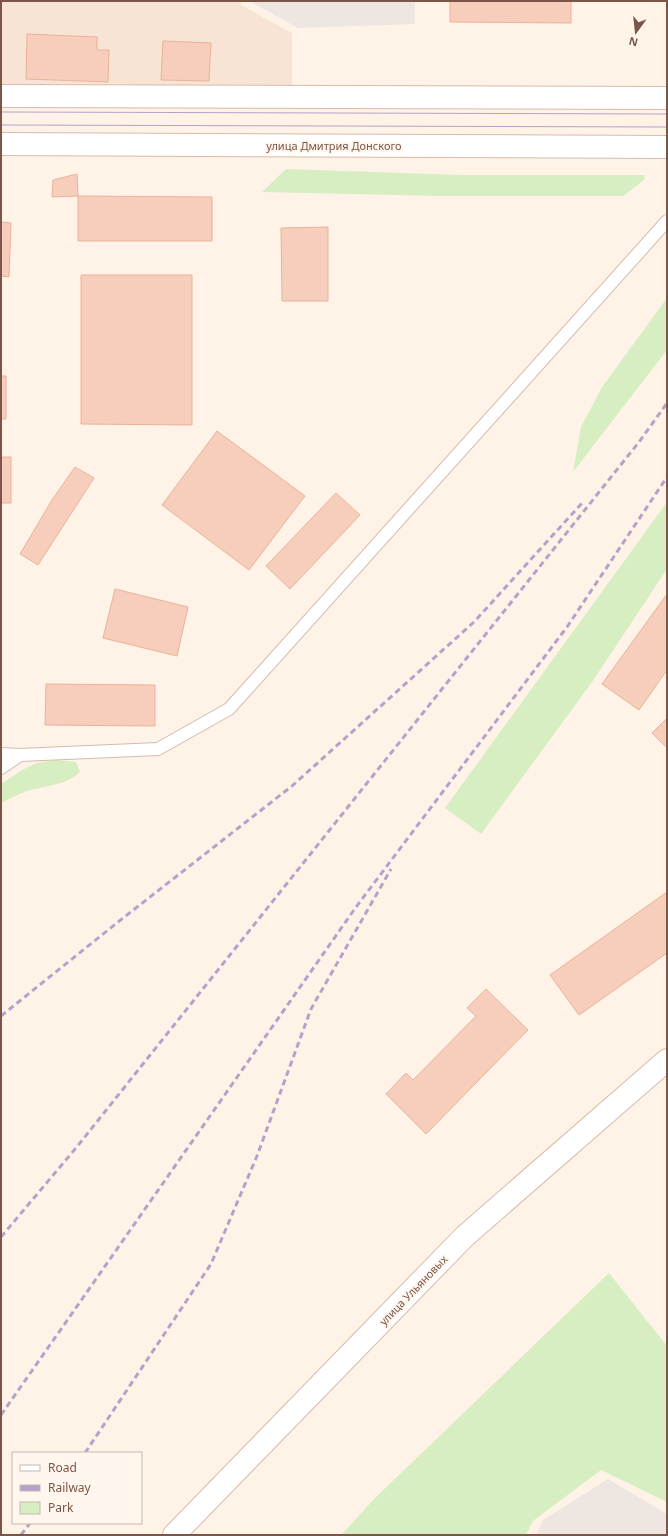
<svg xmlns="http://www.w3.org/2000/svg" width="668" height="1536" viewBox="0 0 668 1536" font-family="'Noto Sans',sans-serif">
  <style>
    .residential { fill: #f7e4d4 }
    .industrial { fill: #eee6e0 }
    .green { fill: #d7eec2 }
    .building { fill: #f6cebb; stroke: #ebb29a }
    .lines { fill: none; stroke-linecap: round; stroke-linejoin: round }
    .lane-casing { stroke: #d4bbad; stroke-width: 14 }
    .secondary-casing { stroke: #d8bbaa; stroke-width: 24 }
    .lane { stroke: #fff; stroke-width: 12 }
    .secondary { stroke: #fff; stroke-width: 22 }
    .tram { stroke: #b5a2ca; stroke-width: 1 }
    .rail { stroke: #b5a2ca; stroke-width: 3; stroke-dasharray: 6 4; stroke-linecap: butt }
    .labels { text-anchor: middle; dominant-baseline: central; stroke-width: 4; stroke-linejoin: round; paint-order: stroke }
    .street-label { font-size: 11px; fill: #7b5648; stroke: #fff7ee }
  </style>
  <rect width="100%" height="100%" fill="#fef3e6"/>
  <path class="residential" d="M 1,1 L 241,1 L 241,5 L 292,33 L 292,87 L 1,85 Z"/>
  <path class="industrial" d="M 249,1 L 415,1 L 415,24 L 298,28 Z
    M 608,1479 L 667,1514 L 667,1535 L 536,1535 L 543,1520 Z"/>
  <path class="green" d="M 286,169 L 462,175 L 645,175 L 644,180 L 623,196 L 441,196 L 262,192 Z
    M 667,298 L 667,350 L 573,472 L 581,427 L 602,387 Z
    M 667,502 L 667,569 L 592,682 L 481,834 L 445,808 Z
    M 56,760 L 76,762 L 80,772 C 67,785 44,786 27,791 C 18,794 10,799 1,803 L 1,784 L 22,770 L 37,763 Z
    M 609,1273 L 667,1346 L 667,1502 L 601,1470 L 533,1521 L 526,1535 L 341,1535 L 375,1498 Z"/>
  <path class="building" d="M 450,1 L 571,1 L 571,23 L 450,22 Z
    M 27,34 L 97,37 L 97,50 L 109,50 L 108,82 L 26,79 Z
    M 163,41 L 211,43 L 209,81 L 161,80 Z
    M 77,174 L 78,196 L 52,197 L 53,180 Z
    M 78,196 L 212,197 L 212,241 L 78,241 Z
    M 1,222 L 11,223 L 9,277 L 1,276 Z
    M 328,227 L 328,301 L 282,301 L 281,228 Z
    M 81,275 L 192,275 L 192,425 L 81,424 Z
    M 1,376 L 6,376 L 6,419 L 1,419 Z
    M 217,431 L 305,496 L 249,570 L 162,505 Z
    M 1,457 L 11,457 L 11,503 L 1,503 Z
    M 75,467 L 94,478 L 38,565 L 20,554 L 52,500 Z
    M 336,493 L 360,515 L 290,589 L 266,566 Z
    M 115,589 L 188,607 L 177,656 L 103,638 Z
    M 667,594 L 667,670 L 639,710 L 602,684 Z
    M 46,684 L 155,685 L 155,726 L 45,725 Z
    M 667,718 L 667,748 L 652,733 Z
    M 667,892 L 667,953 L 579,1015 L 550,975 Z
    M 486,989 L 528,1030 L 426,1134 L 386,1094 L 406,1073 L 413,1080 L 476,1016 L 467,1008 Z"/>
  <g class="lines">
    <g class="lane-casing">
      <path id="lane" d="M 1,754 L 20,755
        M 1,768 L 20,755 L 158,749 L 229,709 L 667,221"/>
    </g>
    <g class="secondary-casing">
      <path id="secondary" d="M 1,96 L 667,98
        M 1,144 L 667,147
        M 174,1535 L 465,1236 L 667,1060"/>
    </g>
    <use href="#lane" class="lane"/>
    <use href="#secondary" class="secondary"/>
    <path class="tram" d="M 1,112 L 667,114
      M 1,125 L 667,127"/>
    <path class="rail" d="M 1,1016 L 118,922 L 292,786 L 474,622 L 583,502
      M 1,1237 L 76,1148 L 639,442 L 667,403
      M 1,1415 L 356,907 L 567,627 L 667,477
      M 85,1453 L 211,1264 L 257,1156 L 311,1009 L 391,869
      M 21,1535 L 30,1523"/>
  </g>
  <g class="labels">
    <g class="street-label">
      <text x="334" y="145">улица Дмитрия Донского</text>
      <text transform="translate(413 1290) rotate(-46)">улица Ульяновых</text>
    </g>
  </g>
  <rect width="668" height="1536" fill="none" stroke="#7b5648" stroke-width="4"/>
  <rect x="12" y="1452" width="130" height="72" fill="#fff7ee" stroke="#cab7ac"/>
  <rect x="20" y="1465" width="20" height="6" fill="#ffffff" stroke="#cab7ac"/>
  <text x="48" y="1472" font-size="12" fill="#7b5648">Road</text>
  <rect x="20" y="1485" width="20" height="6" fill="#b5a2ca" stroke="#cab7ac"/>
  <text x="48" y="1492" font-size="12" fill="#7b5648">Railway</text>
  <rect x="20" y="1502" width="20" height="12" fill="#d7eec2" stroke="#cab7ac"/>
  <text x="48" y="1512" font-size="12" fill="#7b5648">Park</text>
  <g transform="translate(636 32) rotate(195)" stroke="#fff7ee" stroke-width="3" paint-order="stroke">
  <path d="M0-3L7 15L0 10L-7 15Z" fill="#7b5648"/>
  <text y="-6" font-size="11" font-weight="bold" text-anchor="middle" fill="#7b5648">N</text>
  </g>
</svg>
